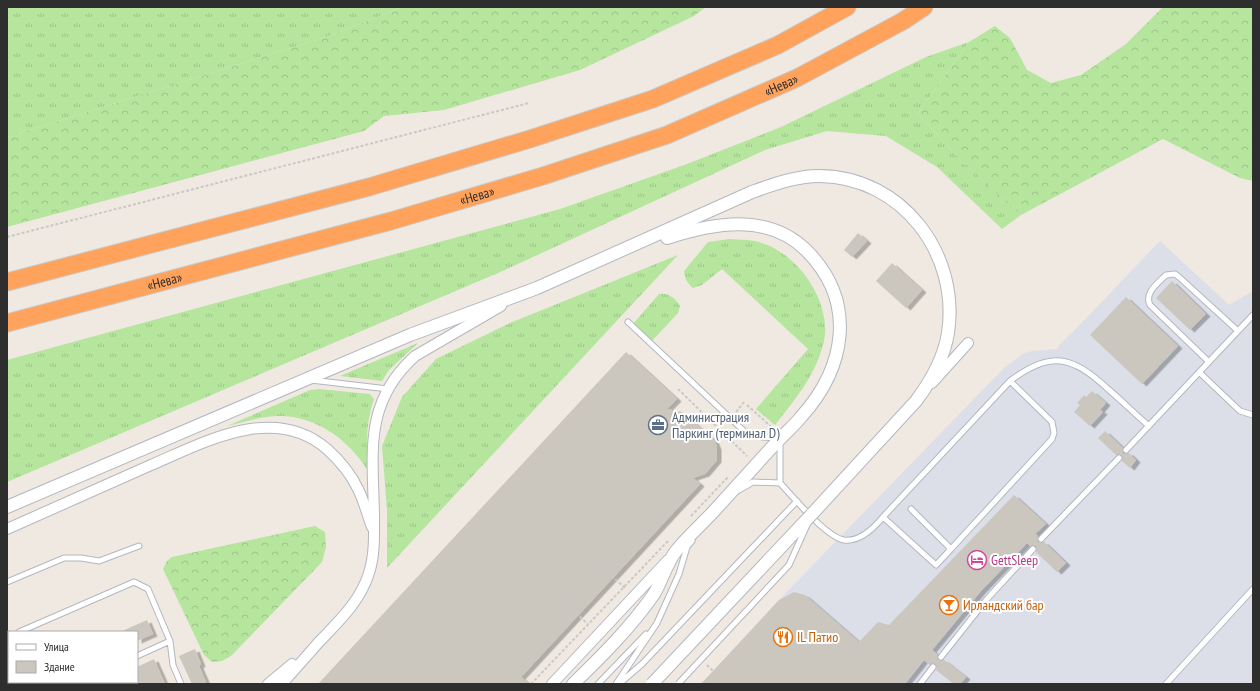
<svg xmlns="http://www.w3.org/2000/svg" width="1260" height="691" viewBox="0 0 1260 691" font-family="'PT Sans Narrow',sans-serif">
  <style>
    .airport { fill: #dcdee8 }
    .grass { fill: url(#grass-tufts) }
    .forest { fill: url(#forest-crowns) }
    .building { fill: #cbc7bf; filter: url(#shadow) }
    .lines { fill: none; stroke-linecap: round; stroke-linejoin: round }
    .service-casing { stroke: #b4b7c1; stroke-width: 7 }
    .minor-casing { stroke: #b4b7c1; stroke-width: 12 }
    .tertiary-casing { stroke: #b4b7c1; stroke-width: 14 }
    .motorway-casing { stroke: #c9c9c9; stroke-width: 19 }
    .path { stroke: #c9c9c9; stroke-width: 2; stroke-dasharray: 3 2; stroke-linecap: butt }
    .service { stroke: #fff; stroke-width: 5 }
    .minor { stroke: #fff; stroke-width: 10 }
    .tertiary { stroke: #fff; stroke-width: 12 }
    .motorway { stroke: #ffa35c; stroke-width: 17 }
    .service-bridge-casing { stroke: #b4b7c1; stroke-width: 7; stroke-linecap: butt }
    .tertiary-bridge-casing { stroke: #b4b7c1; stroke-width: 14; stroke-linecap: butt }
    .service-bridge { stroke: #fff; stroke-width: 5 }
    .tertiary-bridge { stroke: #fff; stroke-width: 12 }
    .labels { text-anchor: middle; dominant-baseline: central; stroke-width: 4; stroke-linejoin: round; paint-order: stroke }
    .street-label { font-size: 14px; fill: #2e2e2e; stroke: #fff }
    .service-label { font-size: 14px; fill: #4e5e75; stroke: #fff; text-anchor: start }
    .hotel-label { font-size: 14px; fill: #b23c85; stroke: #fff; text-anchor: start }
    .food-label { font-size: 14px; fill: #c56008; stroke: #fff; text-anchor: start }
  </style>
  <defs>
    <pattern id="grass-tufts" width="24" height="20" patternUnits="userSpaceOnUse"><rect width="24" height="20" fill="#b6e59e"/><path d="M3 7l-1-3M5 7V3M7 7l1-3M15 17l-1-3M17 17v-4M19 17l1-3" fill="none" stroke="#9dc588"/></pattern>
    <pattern id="forest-crowns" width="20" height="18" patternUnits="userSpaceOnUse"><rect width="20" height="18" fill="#b6e59e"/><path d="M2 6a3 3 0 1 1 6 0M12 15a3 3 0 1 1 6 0" fill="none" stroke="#9dc588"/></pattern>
    <filter id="shadow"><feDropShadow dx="4.5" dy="2.5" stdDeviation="0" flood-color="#0004"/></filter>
  </defs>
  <rect width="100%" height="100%" fill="#efe9e1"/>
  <path class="airport" d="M 1160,241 L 1229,305 L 1253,291 L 1253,684 L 701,684 L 779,600 L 1004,368 L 1023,354 L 1032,351 L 1058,349 L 1060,344 L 1071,334 Z"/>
  <path class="grass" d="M 7,7 L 403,7 L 326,37 L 7,137 Z
    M 969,42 L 918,113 L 958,158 L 1021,215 L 1002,229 L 937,167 L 886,136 L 827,131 L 765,150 L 505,270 L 7,482 L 7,360 L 560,209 L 687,164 L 781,127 L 926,57 Z
    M 730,239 C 737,240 746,239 754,241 C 795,248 835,303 823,345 C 814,378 795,399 775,425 L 756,409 L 808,349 L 722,269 L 702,285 L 693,288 C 687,283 685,279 684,271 L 708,242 Z
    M 678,255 L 387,568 L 387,510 L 382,446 L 402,397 L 436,359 L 510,323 Z
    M 659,294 C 669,293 675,298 680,306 L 678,313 L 652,341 L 633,324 Z
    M 418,343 L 389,370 L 382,381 L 340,376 Z
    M 319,389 L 370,394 L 374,399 C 365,425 367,443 368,471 C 348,437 308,410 266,417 C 253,419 240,423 227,426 L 310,390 Z"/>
  <path class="forest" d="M 403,7 L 706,7 L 694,16 L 580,70 L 444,110 L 384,116 L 364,131 L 7,227 L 7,137 L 326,37 Z
    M 1163,7 L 1253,7 L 1253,181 L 1240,178 L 1163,139 L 1021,215 L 958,158 L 918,113 L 969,42 L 995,26 L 1010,38 L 1027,70 L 1051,83 L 1081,75 L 1126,44 Z
    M 315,526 L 325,532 L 326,547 L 322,562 L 231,656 L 222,661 L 212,662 L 204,655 L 163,569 L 167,561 L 172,557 Z"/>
  <path class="building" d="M 858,233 L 867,241 L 852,257 L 844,250 Z
    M 892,263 L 922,290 L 906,308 L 876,281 Z
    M 1172,281 L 1206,314 L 1190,330 L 1156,298 Z
    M 1126,297 L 1178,346 L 1142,384 L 1090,335 Z
    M 626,352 L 677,399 L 667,409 L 682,412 L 714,440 L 717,447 L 717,460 L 705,474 L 693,478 L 700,484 L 521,677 L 529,684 L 318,684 Z
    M 1092,391 L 1106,403 L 1100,410 L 1103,412 L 1090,426 L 1074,412 L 1080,405 L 1077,403 L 1084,395 L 1086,397 Z
    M 1105,431 L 1123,448 L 1123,453 L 1129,453 L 1136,460 L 1130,468 L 1122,461 L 1121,455 L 1116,455 L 1098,438 Z
    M 1014,495 L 1046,524 L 1035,534 L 1038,536 L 1038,542 L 1044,542 L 1066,563 L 1057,572 L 1036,552 L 1036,546 L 1030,546 L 1027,543 L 981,591 L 932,650 L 938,655 L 939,660 L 944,660 L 966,677 L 960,684 L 954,684 L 936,670 L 937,667 L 935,664 L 930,665 L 924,660 L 905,684 L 701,684 L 779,600 L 794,592 L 805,595 L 859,642 L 878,622 L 889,625 Z
    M 147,620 L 153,634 L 137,641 L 137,632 L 120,632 Z
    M 195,649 L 201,664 L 199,666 L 206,682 L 200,684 L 192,684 L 179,656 Z
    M 154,659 L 165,684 L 137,684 L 137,667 Z"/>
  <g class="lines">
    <g class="service-casing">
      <path id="service" d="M 628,322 L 745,432 L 762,437 L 780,438 L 780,483 L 753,482 L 739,490
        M 1209,362 L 1150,305 C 1144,293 1158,283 1166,275 L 1175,274 L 1179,277 L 1238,331
        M 1200,373 L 1240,411 L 1253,415
        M 311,380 L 388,389
        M 1010,381 C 1051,350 1072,356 1108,389 C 1122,401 1135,414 1149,426
        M 1126,450 L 1253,315
        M 780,483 C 793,497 826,537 844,540 C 860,542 874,528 883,517 L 936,565 L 951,549 L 911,509
        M 883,517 L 1010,381 L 1052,422 L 1054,433 L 1052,439 L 951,549
        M 1041,539 L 1119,458
        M 7,582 L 64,558 L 81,558 L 99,561 L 139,546
        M 19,632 L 134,582 L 148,589 L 170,641 L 173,665 L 181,684
        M 7,637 L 9,636
        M 137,656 L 170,641
        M 941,657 L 987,599 L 1033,549
        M 7,667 L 9,672
        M 13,682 L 14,684
        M 73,684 L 77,682
        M 598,684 L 646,634
        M 616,684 L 657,623 L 679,574 L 687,547 L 692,541
        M 619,684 L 642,664 L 797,501
        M 920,684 L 933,667
        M 1166,684 L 1253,589"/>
    </g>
    <g class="minor-casing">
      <path id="minor" d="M 932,383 L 968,343
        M 7,529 C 55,508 103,486 151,465 C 205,442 274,403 327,449 C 339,460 351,474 358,489 C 364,501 367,514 372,527
        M 268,684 L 292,664
        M 282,684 C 294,670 306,657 318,643 C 338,622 360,602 369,573 C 375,554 374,535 374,516 C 373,453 363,403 415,356 L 501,306
        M 552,684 L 668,560"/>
    </g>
    <g class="tertiary-casing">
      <path id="tertiary" d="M 7,507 L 410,335 L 537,288 L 752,192 C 774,184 796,176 820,176 C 902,177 960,254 948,333 C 944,358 931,381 916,401 L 812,514
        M 573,684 C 602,656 631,627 654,594 C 662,581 666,564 676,551 C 687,537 702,524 714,511 C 734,489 754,467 774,445 C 783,435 793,427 801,417 C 846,367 857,302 807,251 C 768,212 713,223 667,238"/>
    </g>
    <g class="motorway-casing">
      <g id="motorway">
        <path d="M 7,282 L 369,187 L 530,139 L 653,99 L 778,45 L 847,7"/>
        <path id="s1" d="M 7,323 L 391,221 L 543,176 L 667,135 L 797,78 L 903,21 L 924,7"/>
      </g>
    </g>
    <path class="path" d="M 7,237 L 529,103
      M 678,389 L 747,456
      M 747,405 L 775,430
      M 736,412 L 744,402
      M 691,516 L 728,477
      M 597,562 L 625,588
      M 561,600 L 588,624
      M 707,665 L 713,671
      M 531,684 L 668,541"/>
    <use href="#service" class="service"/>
    <use href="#minor" class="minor"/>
    <use href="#tertiary" class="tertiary"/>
    <use href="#motorway" class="motorway"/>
    <g class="service-bridge-casing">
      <path id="service-bridge" d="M 678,684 L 789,565 L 807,525"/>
    </g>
    <g class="tertiary-bridge-casing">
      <path id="tertiary-bridge" d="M 652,684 L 812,514"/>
    </g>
    <use href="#service-bridge" class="service-bridge"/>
    <use href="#tertiary-bridge" class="tertiary-bridge"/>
  </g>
  <defs>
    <g id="office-ring" transform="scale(1)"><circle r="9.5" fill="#fff" stroke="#5c6f8a" stroke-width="1.5"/><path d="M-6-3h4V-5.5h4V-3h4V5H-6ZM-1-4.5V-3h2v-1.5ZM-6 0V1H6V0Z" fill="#5c6f8a"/></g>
    <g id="hotel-ring" transform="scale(1)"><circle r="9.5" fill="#fff" stroke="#d1479c" stroke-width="1.5"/><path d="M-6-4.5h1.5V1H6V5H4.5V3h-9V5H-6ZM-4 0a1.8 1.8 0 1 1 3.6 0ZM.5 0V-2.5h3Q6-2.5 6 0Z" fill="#d1479c"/></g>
    <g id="bar-ring" transform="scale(1)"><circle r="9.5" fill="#fff" stroke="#e8710a" stroke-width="1.5"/><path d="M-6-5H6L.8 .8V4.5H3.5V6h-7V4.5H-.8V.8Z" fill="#e8710a"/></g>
    <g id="restaurant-ring" transform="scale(1)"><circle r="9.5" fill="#fff" stroke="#e8710a" stroke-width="1.5"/><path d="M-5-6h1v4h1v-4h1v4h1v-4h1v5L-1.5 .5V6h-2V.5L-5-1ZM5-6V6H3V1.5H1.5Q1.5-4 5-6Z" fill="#e8710a"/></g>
  </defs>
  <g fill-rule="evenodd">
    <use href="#office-ring" x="658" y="425"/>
    <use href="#hotel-ring" x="977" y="560"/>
    <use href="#bar-ring" x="949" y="605"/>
    <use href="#restaurant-ring" x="783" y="637"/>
  </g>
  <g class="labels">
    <g class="street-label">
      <text stroke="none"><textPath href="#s1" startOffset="811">«Нева»</textPath></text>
      <text stroke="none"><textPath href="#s1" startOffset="487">«Нева»</textPath></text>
      <text stroke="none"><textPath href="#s1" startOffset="163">«Нева»</textPath></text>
    </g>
    <g class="service-label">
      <text x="672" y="417">Администрация<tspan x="672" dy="16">Паркинг (терминал D)</tspan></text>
    </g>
    <g class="hotel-label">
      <text x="991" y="560">GettSleep</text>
    </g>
    <g class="food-label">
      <text x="963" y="605">Ирландский бар</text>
      <text x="797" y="637">IL Патио</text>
    </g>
  </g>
  <rect width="1260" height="691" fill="none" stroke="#2e2e2e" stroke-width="16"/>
  <rect x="8" y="631" width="130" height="52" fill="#ffffff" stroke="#ababab"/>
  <rect x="16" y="644" width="20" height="6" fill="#ffffff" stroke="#ababab"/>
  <text x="44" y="651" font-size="12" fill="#2e2e2e">Улица</text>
  <rect x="16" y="661" width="20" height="12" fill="#cbc7bf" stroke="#ababab"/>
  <text x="44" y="671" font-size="12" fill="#2e2e2e">Здание</text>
</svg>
